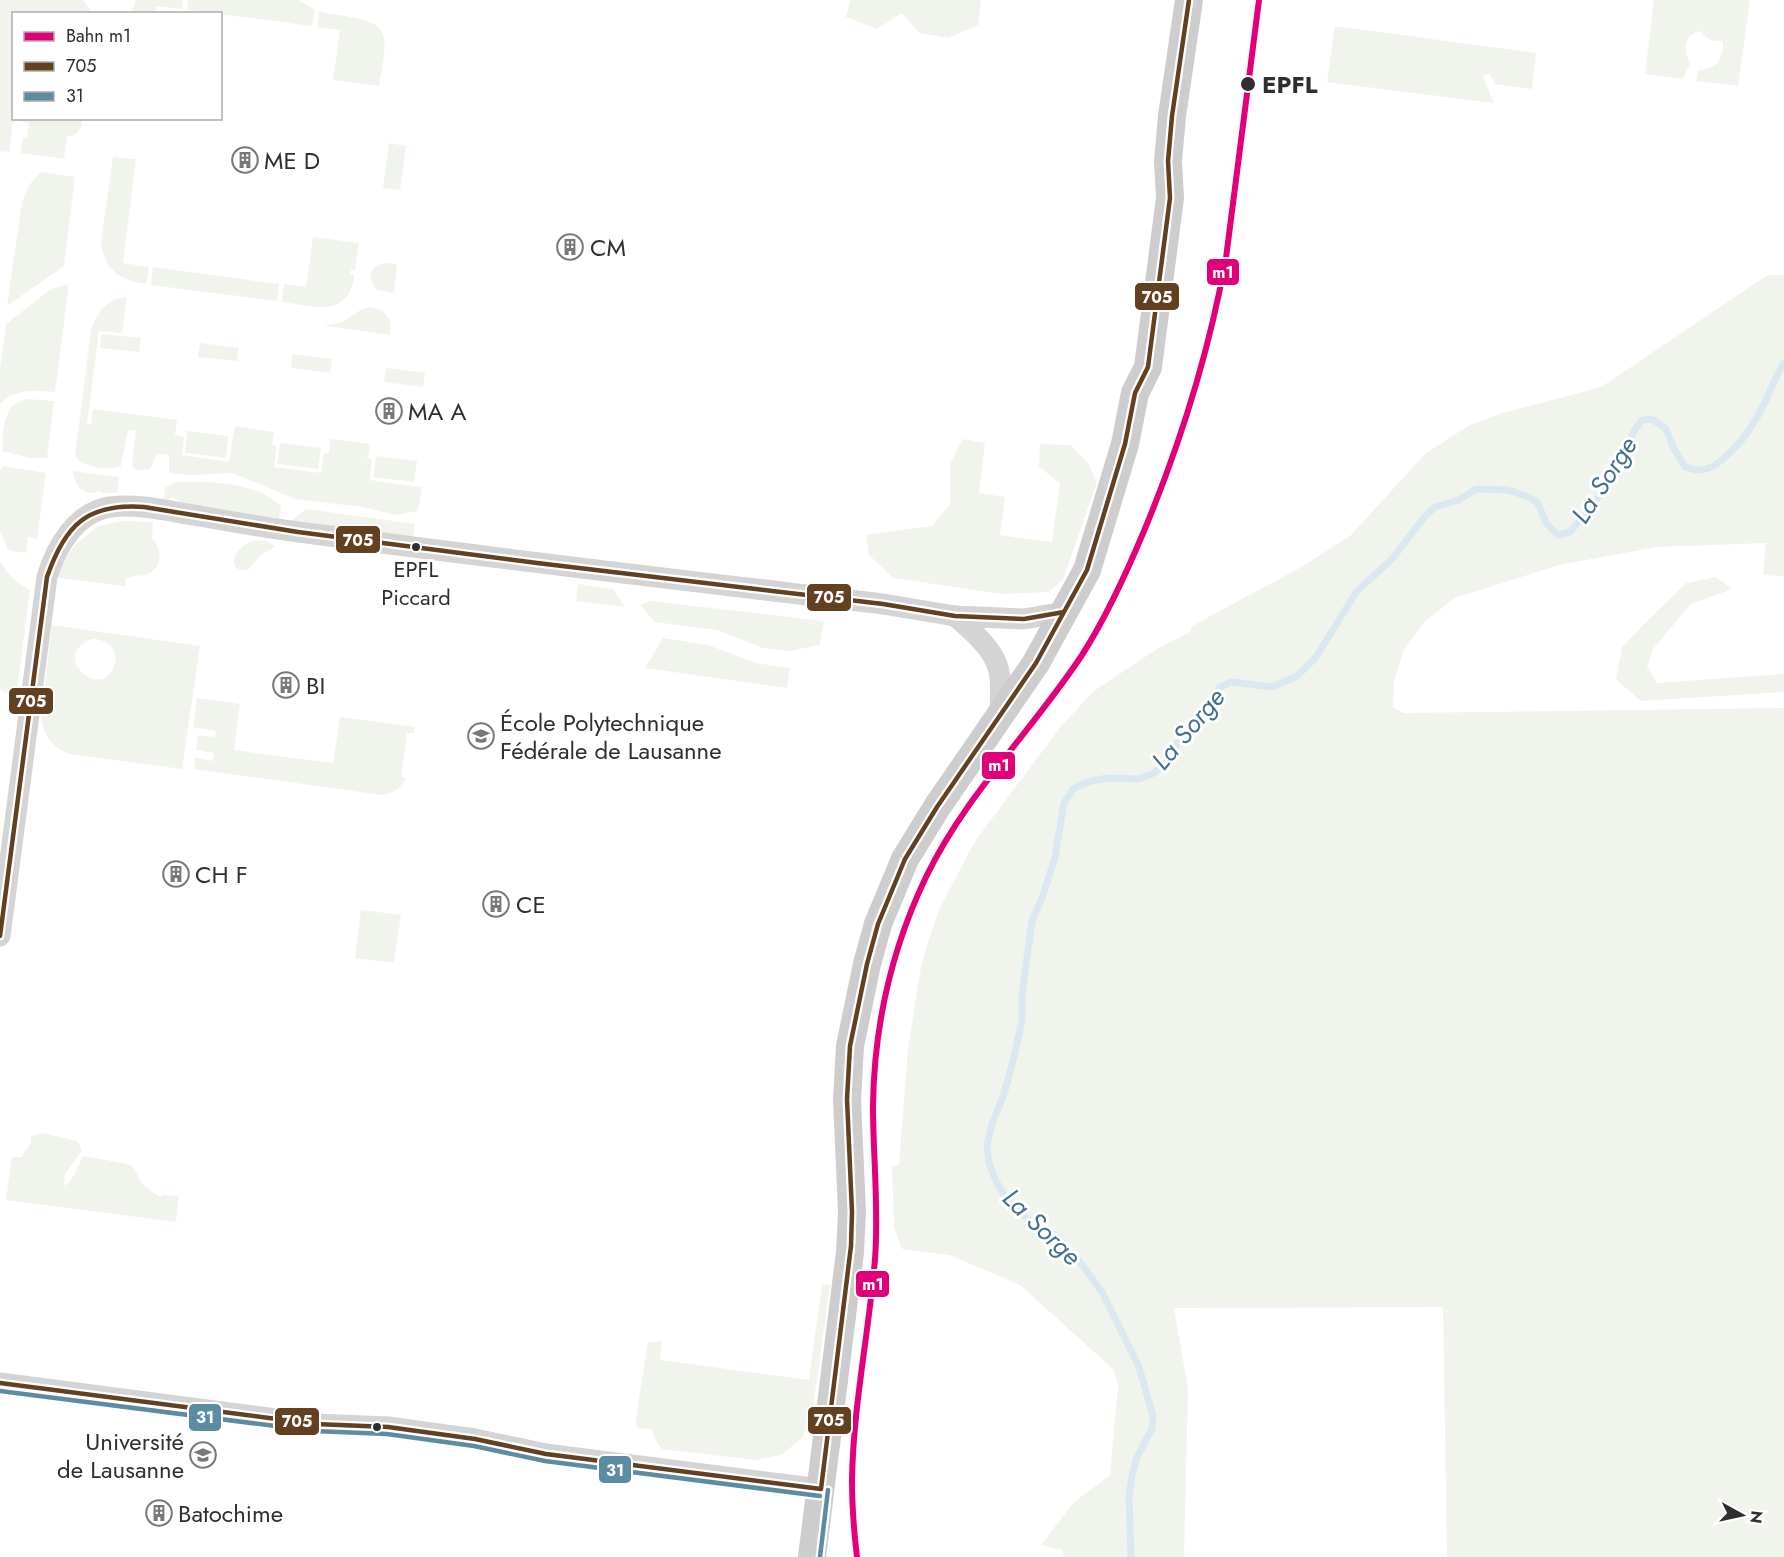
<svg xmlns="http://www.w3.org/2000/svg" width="1784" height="1557" viewBox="0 0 1784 1557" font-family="Jost,sans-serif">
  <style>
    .green { fill: #f1f4ed; fill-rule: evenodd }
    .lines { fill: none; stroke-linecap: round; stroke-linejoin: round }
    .stream { stroke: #dbe8f0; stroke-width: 7 }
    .street { stroke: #d4d4d4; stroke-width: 21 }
    .secondary { stroke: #cdcdcd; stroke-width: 28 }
    .bus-1-casing { stroke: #fff; stroke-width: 9 }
    .bus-2-casing { stroke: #fff; stroke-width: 9 }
    .bus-1 { stroke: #624020; stroke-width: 4.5 }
    .bus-2 { stroke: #5c8ca2; stroke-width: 4.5 }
    .rail-1-casing { stroke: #fff; stroke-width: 10 }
    .rail-1 { stroke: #e2007a; stroke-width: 6 }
    .stop-dot { fill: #2f2f2f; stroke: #fff; stroke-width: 2 }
    .labels { text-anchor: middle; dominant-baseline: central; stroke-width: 6; stroke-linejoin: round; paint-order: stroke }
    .bus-label { font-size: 22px; fill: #2f2f2f; stroke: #fff }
    .stop-label { font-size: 24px; font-weight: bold; fill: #2f2f2f; stroke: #fff; text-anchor: start }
    .poi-label { font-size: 24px; fill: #2f2f2f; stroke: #fff; text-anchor: start }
    .water-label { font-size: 26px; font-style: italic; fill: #42708d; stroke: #fff }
    .line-badge { stroke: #fff; stroke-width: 2 }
    .badge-label { font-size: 16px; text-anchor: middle; font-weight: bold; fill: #fff }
  </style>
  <rect width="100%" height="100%" fill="#fff"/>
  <path class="green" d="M 0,0 L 83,0 L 92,13 L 14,14 L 14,118 L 82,119 C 81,129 78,137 67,136 L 64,159 L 21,153 L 23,137 L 27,137 L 29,123 L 13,120 L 9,152 L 0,151 Z
    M 136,0 L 183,0 L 182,9 L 156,6 L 155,13 L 131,13 Z
    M 188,0 L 298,0 L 315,10 L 312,26 L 187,10 Z
    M 850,0 L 981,0 L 978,25 L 948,38 L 919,33 L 902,13 L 877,29 L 846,17 Z
    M 1654,0 L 1750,0 L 1738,86 L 1696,81 L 1698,70 C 1716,70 1724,59 1723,41 C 1713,41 1706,40 1701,31 C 1682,35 1684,50 1690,64 L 1683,79 L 1645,74 Z
    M 319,11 C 338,18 381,14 384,39 C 386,54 381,72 379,86 L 333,80 L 340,30 L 317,27 Z
    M 1335,26 L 1536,53 L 1532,89 L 1495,84 L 1489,73 L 1483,77 L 1494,103 L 1327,82 Z
    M 389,143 L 406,146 L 400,190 L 383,188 Z
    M 113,157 L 136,159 L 123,263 L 149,267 L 146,284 C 119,280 104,270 101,241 Z
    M 41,172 L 75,177 L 64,266 L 7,306 L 22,202 L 30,184 Z
    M 313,237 L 359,243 L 355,270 L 351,270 L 350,274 L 354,275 C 350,319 313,306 282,302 L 284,284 L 306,287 Z
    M 385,263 L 397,264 L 394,293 L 377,290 C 366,280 369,265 385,263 Z
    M 153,267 L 279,284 L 277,301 L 151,285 Z
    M 1768,275 L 1784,275 L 1784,576 L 1763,575 L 1766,543 L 1657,547 L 1559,565 L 1455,598 L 1424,622 L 1403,652 L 1394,681 L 1393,707 L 1404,713 L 1784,708 L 1784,1557 L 1447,1557 L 1443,1307 L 1174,1308 L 1188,1389 L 1184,1557 L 1063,1557 L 1062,1550 L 1041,1545 L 1073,1503 L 1110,1475 L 1118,1385 L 1114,1370 L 1020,1285 L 950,1255 L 902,1249 L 894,1228 L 892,1166 L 899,1165 L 908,1048 L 921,967 L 928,942 L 939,910 L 967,856 L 976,840 L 1062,725 L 1094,691 L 1157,649 L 1190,632 L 1192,626 L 1305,565 L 1351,535 L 1425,454 L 1468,426 L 1499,414 L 1601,387 Z
    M 69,284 L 55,392 C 34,391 16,388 0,404 L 0,369 L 6,324 L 51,289 Z
    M 127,297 L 122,333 L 99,331 L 87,424 L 91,424 L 93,409 L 177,420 L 175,435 L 184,437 L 182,455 L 229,462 L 235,426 L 274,432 L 272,445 L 277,446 L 274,467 L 321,473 L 324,453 L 329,453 L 330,439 L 370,444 L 368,458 L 349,456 L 372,459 L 370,480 L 419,487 L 422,486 L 418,511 L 396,515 L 362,507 L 295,499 L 232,473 L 191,475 L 169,473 L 169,455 L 157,454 L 150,469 L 137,470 L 132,467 L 136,430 L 128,430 L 121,466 C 109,471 83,468 75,456 L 91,330 C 97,313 107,298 127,297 Z
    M 370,307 C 386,309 393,319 390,335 L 326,326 L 326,325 L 343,322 L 362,309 Z
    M 101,334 L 141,338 L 139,352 L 100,348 Z
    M 200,343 L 239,348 L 237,361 L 198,357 Z
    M 292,354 L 332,359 L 330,373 L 291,368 Z
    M 386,368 L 425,373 L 423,387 L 384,382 Z
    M 27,399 L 54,401 L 47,458 L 29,458 L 3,451 C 1,439 4,419 10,409 C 14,403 21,401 27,399 Z
    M 187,431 L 228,436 L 226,458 L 185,453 Z
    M 963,439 L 985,443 L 979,493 L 1005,497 L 1000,535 L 1052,542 L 1060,483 L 1039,467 L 1040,444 L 1071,445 L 1088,463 L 1097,482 L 1063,580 L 1048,592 L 1002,594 L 893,578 L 869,555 L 866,535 L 932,526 L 950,504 L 950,463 Z
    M 280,443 L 321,448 L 318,469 L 277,464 Z
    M 376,456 L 417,461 L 414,482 L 373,477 Z
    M 2,466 L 46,473 L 37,539 L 28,537 L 26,553 L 8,550 L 0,531 L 0,471 Z
    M 73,471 L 119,477 L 118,492 L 103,494 L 99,491 C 85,498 74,486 73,471 Z
    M 174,482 C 208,481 255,481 281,506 L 281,513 L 277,520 L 275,517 L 271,517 L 269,519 L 192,508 L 172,497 L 168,500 L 164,499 L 165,488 Z
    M 306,509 L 415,524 L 413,538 L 290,522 Z
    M 123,521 L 153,522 L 152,538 C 161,549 164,564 150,573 C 142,577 133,574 126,579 L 125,586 L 58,578 L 63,562 L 76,544 L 98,526 Z
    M 252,541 C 260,540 270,540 275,547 L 262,554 L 248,570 C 223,573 235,546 252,541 Z
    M 0,561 C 8,575 16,582 30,590 L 16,700 L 0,689 Z
    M 1716,577 L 1732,589 L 1691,604 L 1653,649 L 1647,667 L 1657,683 L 1784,674 L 1784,692 L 1641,701 L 1616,680 L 1622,647 L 1646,622 L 1686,583 Z
    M 578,584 L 613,589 L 625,607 L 576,601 Z
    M 650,601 L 824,621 L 820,645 L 789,651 L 763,648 L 718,630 L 655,622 L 640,605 Z
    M 52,625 L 200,646 L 182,769 L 69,754 C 52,747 44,736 41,718 ZM 92,639 C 107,639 120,650 114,666 C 102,702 48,656 92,639 Z
    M 663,638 L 708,645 L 756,663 L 790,668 L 787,688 L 645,668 Z
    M 197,698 L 240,704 L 234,750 L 333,763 L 340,717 L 415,727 L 414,733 L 407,733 L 401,777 L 406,778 C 400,789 394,793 382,795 L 194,769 L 195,758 L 213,761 L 214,753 L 196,750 L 198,735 L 215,737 L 216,731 L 193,727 Z
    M 361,910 L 401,915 L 394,963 L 355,958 Z
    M 43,1133 L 77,1141 L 82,1150 L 65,1174 L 64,1186 C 76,1178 76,1168 83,1156 L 123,1163 L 132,1166 L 143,1185 L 160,1197 L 163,1195 L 179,1196 L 176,1222 L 6,1200 L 12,1157 L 21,1157 L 31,1143 L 31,1136 Z
    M 822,1284 L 830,1285 L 812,1415 L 802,1438 L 781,1455 L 755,1460 L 662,1449 C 657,1444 655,1436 651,1429 L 637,1428 L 636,1418 L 648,1342 L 662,1341 L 660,1360 L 809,1380 Z"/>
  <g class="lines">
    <path class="stream" d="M 1131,1557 L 1129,1496 L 1132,1475 L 1137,1457 L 1152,1429 L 1153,1416 L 1139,1367 L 1102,1292 L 1083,1266 L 1059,1238 L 1021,1214 L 1004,1195 L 996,1181 L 989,1163 L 987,1146 L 992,1124 L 1004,1094 L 1014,1057 L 1022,1021 L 1022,994 L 1032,921 L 1042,898 L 1055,858 L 1064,803 L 1073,789 L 1087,782 L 1107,778 L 1139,779 L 1154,773 L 1169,760 L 1178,742 L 1188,736 L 1203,716 L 1210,701 L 1220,687 L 1231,682 L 1273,687 L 1297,676 L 1316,657 L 1357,591 L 1393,558 L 1425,516 L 1435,507 L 1459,500 L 1476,489 L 1508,490 L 1526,496 L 1537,502 L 1547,524 L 1558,535 L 1570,532 L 1592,506 L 1614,475 L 1634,431 L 1642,420 L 1652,419 L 1666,429 L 1674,449 L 1685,467 C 1689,468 1694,470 1699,470 C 1718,471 1745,438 1754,422 C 1766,404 1772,382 1784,363"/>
    <path class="street" d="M 955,616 C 969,628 989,645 996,662 C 1003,678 1000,699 1000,715
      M 0,936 L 47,577 C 56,547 76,512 110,507 C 139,503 172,512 200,516 C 243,524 287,531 330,536 C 514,561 698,582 883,604 L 955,616 L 1024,619 L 1064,612
      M 0,1383 L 315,1424 L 388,1427 L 475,1439 L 546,1454 L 821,1489"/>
    <path class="secondary" d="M 812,1557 L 850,1252 L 852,1212 L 847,1099 L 850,1046 L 867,964 L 878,924 L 905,859 L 937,807 L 1036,663 L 1087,570 L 1125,444 L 1135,393 L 1148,367 L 1170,198 L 1168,161 L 1172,116 L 1189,0"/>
    <g class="bus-1-casing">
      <path id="bus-1" d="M 0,936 L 47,577 C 65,525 87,503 144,507 L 298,532 L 537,563 L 883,604 L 955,616 L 1024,619 L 1064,612
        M 0,1383 L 315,1424 L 388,1427 L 475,1439 L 546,1454 L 821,1489 L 851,1246 L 852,1212 L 847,1099 L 850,1046 L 867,964 L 878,924 L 905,859 L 937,807 L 1036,663 L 1087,570 L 1125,444 L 1135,393 L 1148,367 L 1170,198 L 1168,161 L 1172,116 L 1189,0"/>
    </g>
    <g class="bus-2-casing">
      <path id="bus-2" d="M 0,1391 L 314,1431 L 387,1434 L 474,1446 L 545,1461 L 820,1496
        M 820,1557 L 828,1490"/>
    </g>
    <use href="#bus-1" class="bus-1"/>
    <use href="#bus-2" class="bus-2"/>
    <g class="rail-1-casing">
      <path id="rail-1" d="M 857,1557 C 854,1532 852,1506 852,1481 C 853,1406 869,1333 875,1259 C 879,1208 873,1157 873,1106 C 874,1027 892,948 926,877 C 966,794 1032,731 1082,655 C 1107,616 1126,574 1144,531 C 1181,442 1209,352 1226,258 L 1259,0"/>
    </g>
    <use href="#rail-1" class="rail-1"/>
  </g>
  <defs>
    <g id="building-ring" transform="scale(1.35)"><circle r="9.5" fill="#fff" stroke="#787878" stroke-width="1.5"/><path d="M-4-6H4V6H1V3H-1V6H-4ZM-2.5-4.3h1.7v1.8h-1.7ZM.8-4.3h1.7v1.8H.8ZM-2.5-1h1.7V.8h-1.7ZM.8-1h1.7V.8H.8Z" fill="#787878"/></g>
    <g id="university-ring" transform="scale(1.35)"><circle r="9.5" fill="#fff" stroke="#787878" stroke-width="1.5"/><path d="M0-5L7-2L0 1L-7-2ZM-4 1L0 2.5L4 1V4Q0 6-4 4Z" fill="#787878"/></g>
  </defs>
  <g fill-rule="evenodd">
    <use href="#building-ring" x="245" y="160"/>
    <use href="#building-ring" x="570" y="247"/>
    <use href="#building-ring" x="389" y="411"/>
    <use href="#building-ring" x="286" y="685"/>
    <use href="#university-ring" x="481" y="736"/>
    <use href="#building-ring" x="176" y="874"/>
    <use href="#building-ring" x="496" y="904"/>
    <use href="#university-ring" x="203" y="1455"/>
    <use href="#building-ring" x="159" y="1513"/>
  </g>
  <g class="stop-dot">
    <circle cx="1248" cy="84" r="8"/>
    <circle cx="416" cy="547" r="5"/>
    <circle cx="377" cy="1427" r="5"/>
  </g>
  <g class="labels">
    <g class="bus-label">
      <text x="416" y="569">EPFL<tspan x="416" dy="28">Piccard</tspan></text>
    </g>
    <g class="stop-label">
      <text x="1262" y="84">EPFL</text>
    </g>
    <g class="poi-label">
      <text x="264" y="160">ME D</text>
      <text x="590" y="247">CM</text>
      <text x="408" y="411">MA A</text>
      <text x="306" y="685">BI</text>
      <text x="500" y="722">École Polytechnique<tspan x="500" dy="28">Fédérale de Lausanne</tspan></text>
      <text x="195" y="874">CH F</text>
      <text x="516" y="904">CE</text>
      <text x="184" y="1441" text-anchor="end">Université<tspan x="184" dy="28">de Lausanne</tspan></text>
      <text x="178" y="1513">Batochime</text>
    </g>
    <g class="water-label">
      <text transform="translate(1604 480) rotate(-57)">La Sorge</text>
      <text transform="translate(1188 729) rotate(-50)">La Sorge</text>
      <text transform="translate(1042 1227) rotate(44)">La Sorge</text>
    </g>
  </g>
  <g class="line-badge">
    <rect x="1206" y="258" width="34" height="28" rx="6" fill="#e2007a"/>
    <rect x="1134" y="282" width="46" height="29" rx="6" fill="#624020"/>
    <rect x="335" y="525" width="46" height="29" rx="6" fill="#624020"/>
    <rect x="806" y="583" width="46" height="29" rx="6" fill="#624020"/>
    <rect x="8" y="687" width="46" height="28" rx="6" fill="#624020"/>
    <rect x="981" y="751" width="35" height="29" rx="6" fill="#e2007a"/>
    <rect x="855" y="1270" width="35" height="28" rx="6" fill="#e2007a"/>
    <rect x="188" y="1403" width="34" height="29" rx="6" fill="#5c8ca2"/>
    <rect x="807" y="1406" width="45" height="29" rx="6" fill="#624020"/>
    <rect x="274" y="1407" width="46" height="29" rx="6" fill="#624020"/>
    <rect x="598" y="1455" width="34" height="29" rx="6" fill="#5c8ca2"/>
  </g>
  <g class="badge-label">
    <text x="1223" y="278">m1</text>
    <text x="1157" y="303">705</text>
    <text x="358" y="546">705</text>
    <text x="829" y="603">705</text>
    <text x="31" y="707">705</text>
    <text x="999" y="771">m1</text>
    <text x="873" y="1290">m1</text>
    <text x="205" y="1423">31</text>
    <text x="829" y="1426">705</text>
    <text x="297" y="1427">705</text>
    <text x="615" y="1476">31</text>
  </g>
  <rect x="12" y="12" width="210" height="108" fill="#ffffff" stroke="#acacac" stroke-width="1.5"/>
  <rect x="24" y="32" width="30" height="9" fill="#e2007a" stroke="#acacac" stroke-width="1.5"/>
  <text x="66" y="42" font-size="18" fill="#2f2f2f">Bahn m1</text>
  <rect x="24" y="62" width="30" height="9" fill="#624020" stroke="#acacac" stroke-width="1.5"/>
  <text x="66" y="72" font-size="18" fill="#2f2f2f">705</text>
  <rect x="24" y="92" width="30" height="9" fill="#5c8ca2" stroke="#acacac" stroke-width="1.5"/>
  <text x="66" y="102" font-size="18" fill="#2f2f2f">31</text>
  <g transform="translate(1742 1515) rotate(98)" stroke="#ffffff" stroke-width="4.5" paint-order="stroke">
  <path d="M0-4.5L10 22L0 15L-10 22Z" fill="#2f2f2f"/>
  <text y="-9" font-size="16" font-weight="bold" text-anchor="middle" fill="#2f2f2f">N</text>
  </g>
</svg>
